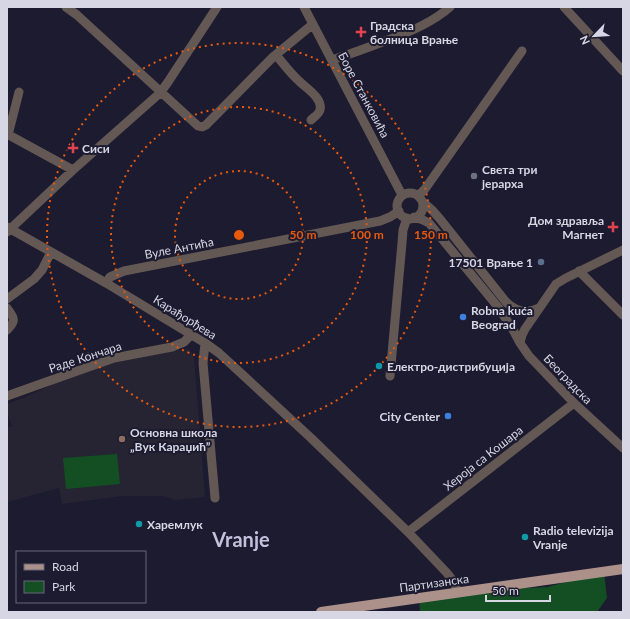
<svg xmlns="http://www.w3.org/2000/svg" width="630" height="619" viewBox="0 0 630 619" font-family="Lato,sans-serif">
  <style>
    .education { fill: #262333 }
    .green { fill: #134f23 }
    .lines { fill: none; stroke-linecap: round; stroke-linejoin: round }
    .minor { stroke: #645854; stroke-width: 9 }
    .major { stroke: #ac918a; stroke-width: 10 }
    .ring { fill: none; stroke: #e8590c; stroke-width: 2; stroke-dasharray: 2 4 }
    .health-dot { fill: #e0444e; stroke: #1d1b30; stroke-width: 1.5 }
    .worship-dot { fill: #6b7280; stroke: #1d1b30; stroke-width: 1.5 }
    .service-dot { fill: #5c6f8a; stroke: #1d1b30; stroke-width: 1.5 }
    .shop-dot { fill: #3f7fe0; stroke: #1d1b30; stroke-width: 1.5 }
    .culture-dot { fill: #0f9aa8; stroke: #1d1b30; stroke-width: 1.5 }
    .education-dot { fill: #8d6e63; stroke: #1d1b30; stroke-width: 1.5 }
    .labels { text-anchor: middle; dominant-baseline: central; stroke-width: 4; stroke-linejoin: round; paint-order: stroke }
    .poi-label { font-size: 12px; font-weight: bold; fill: #d6d6e4; stroke: #1d1b30; text-anchor: start }
    .street-label { font-size: 12px; fill: #d6d6e4; stroke: #1d1b30 }
    .town-label { font-size: 20px; font-weight: bold; fill: #c3c2de; stroke: #1d1b30 }
    .centre { fill: #e8590c; stroke: #1d1b30; stroke-width: 2 }
    .ring-label { font-size: 12px; text-anchor: middle; font-weight: bold; fill: #e8590c; stroke: #1d1b30; stroke-width: 4; stroke-linejoin: round; paint-order: stroke }
  </style>
  <rect width="100%" height="100%" fill="#1d1b30"/>
  <path class="education" d="M 189,349 L 194,357 L 205,497 L 175,500 L 164,496 L 122,496 L 62,504 L 59,488 L 7,502 L 7,428 L 12,426 L 7,413 L 7,404 L 26,397 L 57,382 L 105,364 L 167,352 Z"/>
  <path class="green" d="M 117,454 L 120,484 L 66,489 L 63,458 Z
    M 604,572 L 607,598 L 597,612 L 420,612 L 419,598 L 471,591 L 547,587 Z"/>
  <g class="lines">
    <path class="minor" d="M 66,7 L 77,15 L 198,126 L 202,127 L 206,125 L 273,57 L 313,24
      M 304,7 L 402,195
      M 564,7 L 623,71
      M 276,55 C 283,63 290,73 299,81 C 306,88 323,98 320,110 C 319,114 314,117 311,120
      M 332,60 C 350,54 367,48 385,41 C 408,33 432,23 450,7
      M 7,134 L 73,170
      M 8,135 L 19,92
      M397 206a13 13 0 1 1 26 0a13 13 0 1 1-26 0Z
      M 418,196 L 425,189 L 522,51
      M 422,201 L 432,210 L 440,219 L 506,302 C 516,312 527,314 539,308
      M 414,217 L 423,220 L 429,223 L 498,307 L 512,328 L 520,343 L 529,356 L 574,403 L 623,448
      M 7,227 L 106,283 L 205,343 L 219,353 L 311,438 L 408,532 L 447,573 L 453,581 L 458,592
      M 7,232 L 73,170 L 160,93 L 168,82 L 217,7
      M 579,271 L 623,315
      M 106,283 L 110,277 L 124,271 L 380,221 L 390,217 L 399,211
      M 7,299 L 34,279 L 42,270 L 51,252
      M 7,308 C 14,318 17,320 7,330
      M 205,343 L 203,363 L 215,498
      M 520,343 L 522,335 L 525,329 L 556,284 L 566,278 L 623,250
      M 390,376 L 402,243 L 403,230 L 407,218
      M 7,396 L 32,387 L 114,358 L 172,347 L 184,342 L 192,334
      M 408,532 L 574,403"/>
    <path class="major" d="M 321,612 L 623,569"/>
  </g>
  <g class="ring">
    <circle cx="239" cy="235" r="64"/>
    <circle cx="239" cy="235" r="128"/>
    <circle cx="239" cy="235" r="192"/>
  </g>
  <g class="health-dot">
    <path d="M359 26h4v4h4v4h-4v4h-4v-4h-4v-4h4z"/>
    <path d="M71 142h4v4h4v4h-4v4h-4v-4h-4v-4h4z"/>
    <path d="M611 221h4v4h4v4h-4v4h-4v-4h-4v-4h4z"/>
  </g>
  <circle class="worship-dot" cx="474" cy="176" r="4"/>
  <circle class="service-dot" cx="541" cy="262" r="4"/>
  <g class="shop-dot">
    <circle cx="463" cy="317" r="4"/>
    <circle cx="448" cy="416" r="4"/>
  </g>
  <g class="culture-dot">
    <circle cx="379" cy="366" r="4"/>
    <circle cx="139" cy="524" r="4"/>
    <circle cx="525" cy="537" r="4"/>
  </g>
  <circle class="education-dot" cx="122" cy="439" r="4"/>
  <g class="labels">
    <g class="poi-label">
      <text x="370" y="25">Градска<tspan x="370" dy="14">болница Врање</tspan></text>
      <text x="82" y="148">Сиси</text>
      <text x="482" y="169">Света три<tspan x="482" dy="14">јерарха</tspan></text>
      <text x="604" y="220" text-anchor="end">Дом здравља<tspan x="604" dy="14">Магнет</tspan></text>
      <text x="533" y="262" text-anchor="end">17501 Врање 1</text>
      <text x="471" y="310">Robna kuća<tspan x="471" dy="14">Beograd</tspan></text>
      <text x="387" y="366">Електро-дистрибуција</text>
      <text x="440" y="416" text-anchor="end">City Center</text>
      <text x="130" y="432">Основна школа<tspan x="130" dy="14">„Вук Караџић”</tspan></text>
      <text x="147" y="524">Харемлук</text>
      <text x="533" y="530">Radio televizija<tspan x="533" dy="14">Vranje</tspan></text>
    </g>
    <g class="street-label">
      <text transform="translate(364 95) rotate(62)">Боре Станковића</text>
      <text transform="translate(179 248) rotate(-11)">Вуле Антића</text>
      <text transform="translate(185 317) rotate(32)">Карађорђева</text>
      <text transform="translate(85 357) rotate(-18)">Раде Кончара</text>
      <text transform="translate(568 379) rotate(46)">Београдска</text>
      <text transform="translate(483 458) rotate(-38)">Хероја са Кошара</text>
      <text transform="translate(434 583) rotate(-8)">Партизанска</text>
    </g>
    <g class="town-label">
      <text x="241" y="539">Vranje</text>
    </g>
  </g>
  <circle cx="239" cy="235" r="6" class="centre"/>
  <g class="ring-label">
    <text x="303" y="239">50 m</text>
    <text x="367" y="239">100 m</text>
    <text x="431" y="239">150 m</text>
  </g>
  <rect width="630" height="619" fill="none" stroke="#d6d6e4" stroke-width="16"/>
  <rect x="16" y="551" width="130" height="52" fill="#1d1b30" stroke="#676678"/>
  <rect x="24" y="564" width="20" height="6" fill="#ac918a" stroke="#676678"/>
  <text x="52" y="571" font-size="12" fill="#d6d6e4">Road</text>
  <rect x="24" y="581" width="20" height="12" fill="#134f23" stroke="#676678"/>
  <text x="52" y="591" font-size="12" fill="#d6d6e4">Park</text>
  <g transform="translate(594 36) rotate(245)" stroke="#1d1b30" stroke-width="3" paint-order="stroke">
  <path d="M0-3L7 15L0 10L-7 15Z" fill="#d6d6e4"/>
  <text y="-6" font-size="11" font-weight="bold" text-anchor="middle" fill="#d6d6e4">N</text>
  </g>
  <path d="M486 595v6h64v-6" fill="none" stroke="#d6d6e4" stroke-width="2"/>
  <text x="492" y="595" font-size="12" fill="#d6d6e4" stroke="#1d1b30" stroke-width="3" paint-order="stroke">50 m</text>
</svg>
